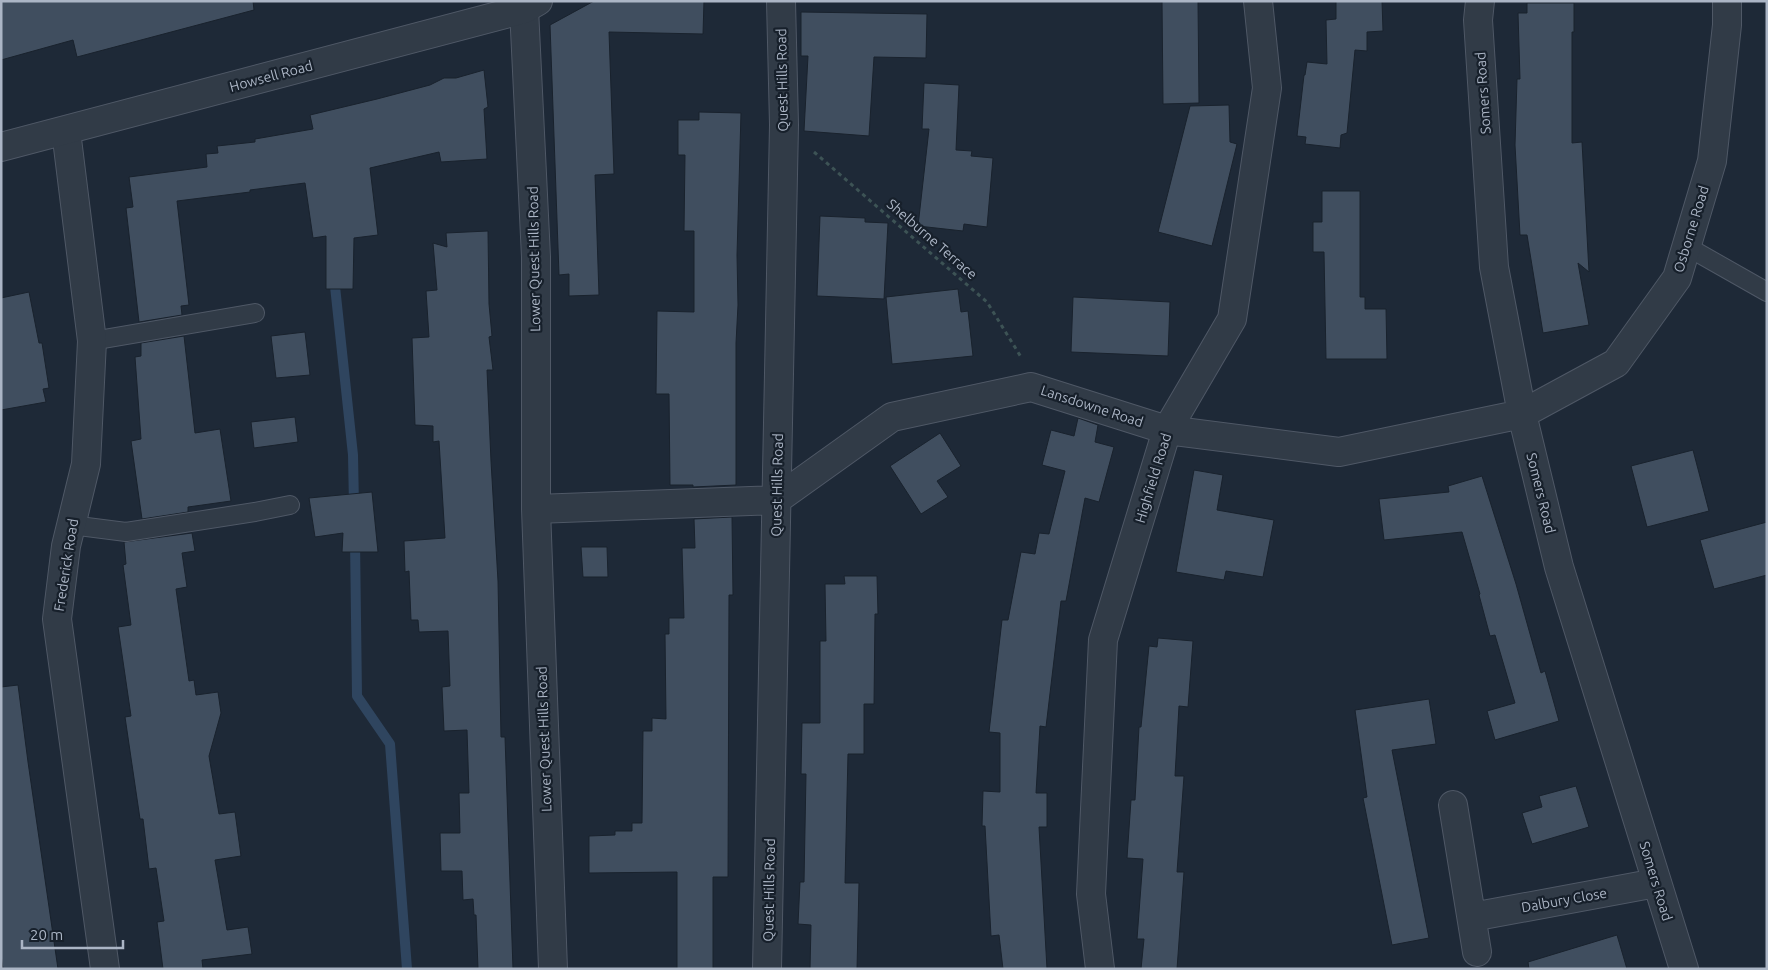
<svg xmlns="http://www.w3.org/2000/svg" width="1768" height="970" viewBox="0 0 1768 970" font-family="Ubuntu,sans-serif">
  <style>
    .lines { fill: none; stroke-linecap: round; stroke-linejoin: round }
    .stream { stroke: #2f455f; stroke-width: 10 }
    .building { fill: #404e5f; stroke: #19222d }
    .service-casing { stroke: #4f5866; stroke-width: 20 }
    .minor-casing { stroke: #4f5866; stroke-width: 30 }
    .tertiary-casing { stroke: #4f5866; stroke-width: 30 }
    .path { stroke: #3d5355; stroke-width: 3; stroke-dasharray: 4 4; stroke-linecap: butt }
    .service { stroke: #313b47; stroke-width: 18 }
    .minor { stroke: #313b47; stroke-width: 28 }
    .tertiary { stroke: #313b47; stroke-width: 28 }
    .labels { text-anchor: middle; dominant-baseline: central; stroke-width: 4.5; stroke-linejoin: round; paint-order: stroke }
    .street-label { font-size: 14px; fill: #abb5c5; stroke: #17202b }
  </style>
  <rect width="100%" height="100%" fill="#1e2937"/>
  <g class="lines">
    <path class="stream" d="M 334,277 L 353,455 L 354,506
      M 355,540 L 357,696 L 390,744 L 407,969"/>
  </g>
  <path class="building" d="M 1,1 L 253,1 L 254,10 L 77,57 L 73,40 L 1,60 Z
    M 594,1 L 704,1 L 703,34 L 609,32 L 614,174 L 595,175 L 599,295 L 569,296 L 569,274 L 559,275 L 550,25 Z
    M 1162,1 L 1198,1 L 1199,103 L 1163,104 Z
    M 1336,1 L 1382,1 L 1383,31 L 1367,32 L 1367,51 L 1355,50 L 1347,133 L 1341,135 L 1340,148 L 1305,144 L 1306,137 L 1297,136 L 1304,75 L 1305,75 L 1307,62 L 1327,64 L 1326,20 L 1336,19 Z
    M 1527,3 L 1574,3 L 1574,32 L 1572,32 L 1572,143 L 1582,142 L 1589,272 L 1578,263 L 1589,325 L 1543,333 L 1527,235 L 1520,235 L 1515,145 L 1517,79 L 1520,79 L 1518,13 L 1527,13 Z
    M 801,12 L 927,14 L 926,58 L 874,57 L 869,136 L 804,131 L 808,56 L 801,56 Z
    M 484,70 L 488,107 L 484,109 L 487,159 L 441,162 L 439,152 L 370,168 L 378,235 L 354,238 L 353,289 L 326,289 L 326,236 L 313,238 L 305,183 L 250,190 L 250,192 L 177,201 L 189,305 L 181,306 L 182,315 L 139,322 L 126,208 L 133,207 L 129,177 L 207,167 L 206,154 L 218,153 L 217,146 L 255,142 L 255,139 L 313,129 L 310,115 L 377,99 L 430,85 L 444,78 L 456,78 Z
    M 924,83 L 959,85 L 956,150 L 972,151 L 971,156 L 993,158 L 987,227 L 964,224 L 963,231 L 918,226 L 929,129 L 922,129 Z
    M 1229,105 L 1230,142 L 1237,144 L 1212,246 L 1158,232 L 1190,106 Z
    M 699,112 L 741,113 L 737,255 L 738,305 L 736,343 L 736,485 L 693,487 L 693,485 L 670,485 L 669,394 L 656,394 L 657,311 L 694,312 L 694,231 L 684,231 L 685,155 L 678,155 L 678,120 L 699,120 Z
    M 1322,191 L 1360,191 L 1360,297 L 1365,297 L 1365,309 L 1386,309 L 1387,359 L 1326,359 L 1324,252 L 1313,252 L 1313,222 L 1322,222 Z
    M 820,216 L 865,218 L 865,222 L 888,223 L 884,299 L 817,296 Z
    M 488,231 L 489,304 L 492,336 L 489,337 L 493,370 L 487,370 L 491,461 L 498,581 L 501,737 L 505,737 L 513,969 L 478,969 L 476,915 L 474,915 L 473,899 L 463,900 L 462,871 L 441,871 L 440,833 L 460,833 L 459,793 L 469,793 L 467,730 L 444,731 L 442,687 L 450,686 L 448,631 L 419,632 L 418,620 L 411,620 L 409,571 L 405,572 L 404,541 L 445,538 L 439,441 L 433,442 L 433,426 L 415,425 L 412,338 L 429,337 L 426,291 L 437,290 L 433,243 L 447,247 L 446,233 Z
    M 958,289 L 961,312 L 968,311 L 973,356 L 892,364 L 886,297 Z
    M 29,292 L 39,343 L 42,343 L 49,388 L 43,389 L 46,402 L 1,410 L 1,298 Z
    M 1073,297 L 1170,302 L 1168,356 L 1071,352 Z
    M 305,332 L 310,375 L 276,378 L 271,336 Z
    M 184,336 L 195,433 L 220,429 L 231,501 L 188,507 L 188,512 L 142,519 L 131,441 L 141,439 L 135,357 L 141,356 L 141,343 Z
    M 295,417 L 298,442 L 254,448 L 251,422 Z
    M 1078,418 L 1098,425 L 1095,442 L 1114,447 L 1099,502 L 1085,498 L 1066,601 L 1061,601 L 1046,727 L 1040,726 L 1036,793 L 1047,793 L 1047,827 L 1039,827 L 1047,969 L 1003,969 L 999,935 L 991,936 L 985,826 L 982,826 L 983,791 L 1000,792 L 1000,733 L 989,732 L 1002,620 L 1008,620 L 1021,552 L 1035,554 L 1039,533 L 1049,534 L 1065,471 L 1042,465 L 1051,430 L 1074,436 Z
    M 940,433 L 961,466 L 937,481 L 948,497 L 921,514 L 890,466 Z
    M 1693,450 L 1709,511 L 1647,527 L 1631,466 Z
    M 1194,470 L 1223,475 L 1217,510 L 1274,520 L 1263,577 L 1226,571 L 1224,580 L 1176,572 Z
    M 1482,476 L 1516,584 L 1541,673 L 1545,671 L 1559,721 L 1495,740 L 1487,711 L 1515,703 L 1495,635 L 1490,636 L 1479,595 L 1480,594 L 1462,532 L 1384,540 L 1379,499 L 1449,492 L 1448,486 Z
    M 372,492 L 378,552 L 342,552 L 343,533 L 315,537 L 309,498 Z
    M 732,517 L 733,595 L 729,595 L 728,877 L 713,877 L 713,969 L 677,969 L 677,872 L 589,873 L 589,836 L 615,835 L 615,831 L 632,831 L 632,823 L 642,823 L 643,731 L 652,731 L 652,718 L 666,719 L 665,634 L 669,634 L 669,618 L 684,618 L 682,548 L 695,548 L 694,519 Z
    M 1767,522 L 1767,575 L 1714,589 L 1700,540 Z
    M 192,533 L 195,551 L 182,553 L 187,587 L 176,589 L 189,681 L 194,680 L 196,695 L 218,692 L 221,713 L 209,756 L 210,762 L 219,814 L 235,812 L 241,856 L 215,860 L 227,930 L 248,927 L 252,954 L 202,960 L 203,969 L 163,969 L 157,922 L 164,921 L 156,868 L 149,869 L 143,819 L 140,819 L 125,717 L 131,716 L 118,627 L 131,625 L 123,565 L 126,564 L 124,542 Z
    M 581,547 L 607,547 L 608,577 L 583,577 Z
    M 844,576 L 877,576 L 878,614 L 875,614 L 874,704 L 864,704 L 864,754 L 848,754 L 845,883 L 859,883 L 857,969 L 810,969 L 811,925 L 798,924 L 800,882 L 804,882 L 806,774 L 801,774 L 802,723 L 820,723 L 820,641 L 826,641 L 825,584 L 845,584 Z
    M 1158,638 L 1193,641 L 1188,707 L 1179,706 L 1175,776 L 1184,776 L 1177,872 L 1184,872 L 1177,969 L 1141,969 L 1144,939 L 1137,939 L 1143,859 L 1127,858 L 1131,800 L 1135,800 L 1139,727 L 1141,727 L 1149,646 L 1157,647 Z
    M 18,685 L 28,762 L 58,969 L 3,969 L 1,955 L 1,687 Z
    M 1429,699 L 1436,744 L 1392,750 L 1429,938 L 1392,945 L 1363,798 L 1367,797 L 1355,710 Z
    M 1576,786 L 1589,827 L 1532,844 L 1522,813 L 1542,807 L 1539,796 Z
    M 1617,935 L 1627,969 L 1529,969 L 1528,962 Z"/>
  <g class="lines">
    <g class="service-casing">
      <path id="service" d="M 1686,246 L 1767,292
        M 92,341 L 255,313
        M 71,525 L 126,532 L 255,512 L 290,505"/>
    </g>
    <g class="minor-casing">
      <path id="minor" d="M 1480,1 L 1478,20 L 1494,267 L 1522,414 L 1559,567 L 1684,969
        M 524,9 L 536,257 L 536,509 L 553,969
        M 66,131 L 92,341 L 86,464 L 66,546 L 57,619 L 105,969
        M 536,509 L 776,500 L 892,417 L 1031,387 L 1167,430 L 1339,452 L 1522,414 L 1616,363 L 1677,278 L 1712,161 L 1727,25 L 1727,1
        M 1453,805 L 1477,952
        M 1472,917 L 1656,883
        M 767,969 L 784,125 L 781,1
        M 1100,969 L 1091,894 L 1103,640 L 1167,430 L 1232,319 L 1267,88 L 1258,1"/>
    </g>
    <g class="tertiary-casing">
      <path id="tertiary" d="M 1,147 L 524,9 L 538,1"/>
    </g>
    <path class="path" d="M 814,152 L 987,302 L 1021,357"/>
    <use href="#service" class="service"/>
    <use href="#minor" class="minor"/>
    <use href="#tertiary" class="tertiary"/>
  </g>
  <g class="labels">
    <g class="street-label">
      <text transform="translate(271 76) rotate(-15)">Howsell Road</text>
      <text transform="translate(782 80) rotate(-91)">Quest Hills Road</text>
      <text transform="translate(1483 93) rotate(-94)">Somers Road</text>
      <text transform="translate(1691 229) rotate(-73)">Osborne Road</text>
      <text transform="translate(932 239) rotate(41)">Shelburne Terrace</text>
      <text transform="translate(534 259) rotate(-91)">Lower Quest Hills Road</text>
      <text transform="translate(1092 406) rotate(18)">Lansdowne Road</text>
      <text transform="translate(1153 478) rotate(-73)">Highfield Road</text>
      <text transform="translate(777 485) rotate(-89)">Quest Hills Road</text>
      <text transform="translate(1541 493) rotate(76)">Somers Road</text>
      <text transform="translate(66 565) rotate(-81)">Frederick Road</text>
      <text transform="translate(544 739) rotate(-92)">Lower Quest Hills Road</text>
      <text transform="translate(1656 881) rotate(73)">Somers Road</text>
      <text transform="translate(769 890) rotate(-89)">Quest Hills Road</text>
      <text transform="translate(1564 900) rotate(-10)">Dalbury Close</text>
    </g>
  </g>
  <rect width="1768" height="970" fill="none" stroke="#abb5c5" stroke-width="5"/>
  <path d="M22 940v8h101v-8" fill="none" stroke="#abb5c5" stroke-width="2.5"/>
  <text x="30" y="940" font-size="15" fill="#abb5c5" stroke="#17202b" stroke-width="4" paint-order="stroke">20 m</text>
</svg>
